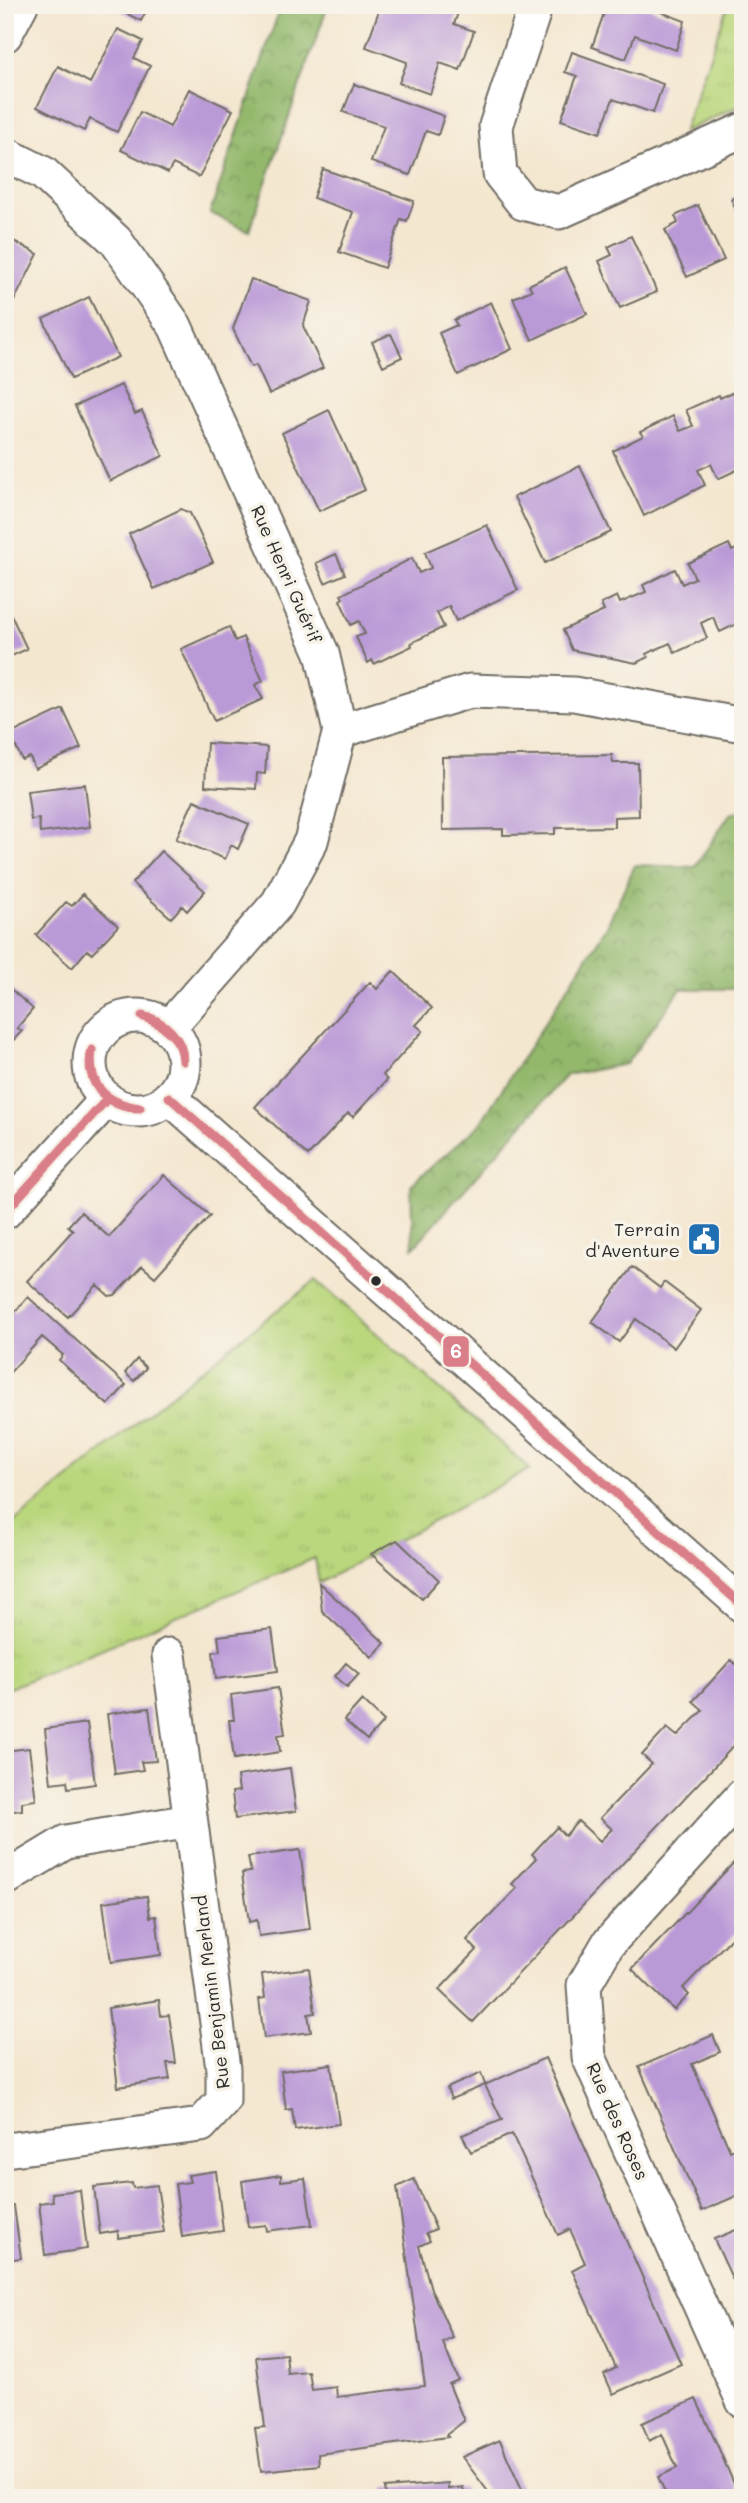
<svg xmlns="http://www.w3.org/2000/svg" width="748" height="2503" viewBox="0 0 748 2503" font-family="Mali,sans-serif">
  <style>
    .grass { fill: url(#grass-tufts); stroke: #728154; stroke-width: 2 }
    .forest { fill: url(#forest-crowns); stroke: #5f724c; stroke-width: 2 }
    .building { fill: #ba99d7 }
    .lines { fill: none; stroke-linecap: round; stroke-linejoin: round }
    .minor-casing { stroke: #716d65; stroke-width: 37 }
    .minor { stroke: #fff; stroke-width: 33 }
    .bus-1-casing { stroke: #f7f3e8; stroke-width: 14 }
    .bus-1 { stroke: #da7f8a; stroke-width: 9 }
    .bus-dot { fill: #2b2b2b; stroke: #f7f3e8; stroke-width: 2.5 }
    .labels { text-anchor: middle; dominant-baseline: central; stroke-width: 7; stroke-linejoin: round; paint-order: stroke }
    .street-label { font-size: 18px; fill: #2b2b2b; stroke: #f7f3e8 }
    .poi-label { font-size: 18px; fill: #2b2b2b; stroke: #f7f3e8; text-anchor: end }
    .line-badge { stroke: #f7f3e8; stroke-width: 2.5 }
    .badge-label { font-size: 19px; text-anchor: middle; font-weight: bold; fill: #fff }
  </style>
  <defs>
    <pattern id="grass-tufts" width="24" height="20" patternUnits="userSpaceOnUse" patternTransform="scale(1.75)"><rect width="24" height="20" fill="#bad77d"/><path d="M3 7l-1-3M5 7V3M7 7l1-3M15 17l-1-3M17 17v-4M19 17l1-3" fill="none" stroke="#a0b96c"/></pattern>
    <pattern id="forest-crowns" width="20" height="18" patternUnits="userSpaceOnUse" patternTransform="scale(1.75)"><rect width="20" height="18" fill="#93b86c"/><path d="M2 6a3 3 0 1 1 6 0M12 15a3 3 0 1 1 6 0" fill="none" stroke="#789659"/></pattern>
  </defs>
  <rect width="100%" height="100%" fill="#f7f3e8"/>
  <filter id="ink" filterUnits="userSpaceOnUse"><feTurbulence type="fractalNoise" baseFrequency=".0143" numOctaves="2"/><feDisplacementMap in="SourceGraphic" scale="14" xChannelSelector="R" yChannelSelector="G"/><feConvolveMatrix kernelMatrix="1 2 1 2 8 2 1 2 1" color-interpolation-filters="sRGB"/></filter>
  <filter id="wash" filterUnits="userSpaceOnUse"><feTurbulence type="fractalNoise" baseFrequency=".00686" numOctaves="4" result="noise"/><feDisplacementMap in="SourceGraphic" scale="28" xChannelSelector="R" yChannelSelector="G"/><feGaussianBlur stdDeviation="1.57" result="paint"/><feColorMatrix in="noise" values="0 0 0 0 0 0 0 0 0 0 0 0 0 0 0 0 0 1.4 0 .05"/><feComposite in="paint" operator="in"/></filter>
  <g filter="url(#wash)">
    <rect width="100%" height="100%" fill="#f4e7d0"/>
    <path class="grass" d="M 728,5 L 743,5 L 743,104 L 683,132 Z
      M 316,1280 L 530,1469 L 319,1583 L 315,1558 L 5,1690 L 5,1530 L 231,1346 Z"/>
    <path class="forest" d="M 281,5 L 328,5 L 249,231 L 210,213 Z
      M 743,811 L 743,989 L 681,989 L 626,1064 L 566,1075 L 413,1248 L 411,1185 L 479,1125 L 606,928 L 635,865 L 695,867 L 730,814 Z"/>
    <g id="blocks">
      <path class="building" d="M 110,5 L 149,5 L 141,21 Z
        M 381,5 L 461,5 L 454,24 L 474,31 L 460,70 L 440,63 L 430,94 L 399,83 L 407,62 L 366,47 Z
        M 642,5 L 685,21 L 676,50 L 635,35 L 626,59 L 592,47 L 604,13 L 582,5 Z
        M 118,29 L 143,41 L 134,58 L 150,66 L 117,132 L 90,119 L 84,131 L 37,107 L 58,66 L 90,83 Z
        M 572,52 L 663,84 L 653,113 L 613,99 L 600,133 L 561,120 L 577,76 L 565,72 Z
        M 354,84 L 444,116 L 438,135 L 426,131 L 410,175 L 371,162 L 384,126 L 343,112 Z
        M 189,89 L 233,110 L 199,177 L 173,164 L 168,173 L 121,150 L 140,112 L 170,127 Z
        M 323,169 L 414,201 L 407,221 L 401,219 L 384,268 L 339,252 L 353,212 L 313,198 Z
        M 743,193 L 743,224 L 731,199 Z
        M 698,205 L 724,260 L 687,277 L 665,230 L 678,223 L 675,216 Z
        M 5,220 L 13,224 L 6,237 L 38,254 L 11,307 L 5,304 Z
        M 631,236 L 657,292 L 620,308 L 599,261 L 612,255 L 608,247 Z
        M 565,267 L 587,314 L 532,340 L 513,298 L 532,290 L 529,285 Z
        M 251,279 L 311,301 L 303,326 L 323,368 L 269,394 L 256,365 L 251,367 L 233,329 Z
        M 89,297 L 118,357 L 71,379 L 43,319 Z
        M 491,302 L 512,349 L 458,375 L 439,333 L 457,325 L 454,320 Z
        M 391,334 L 402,357 L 383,366 L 372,342 Z
        M 121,385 L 135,414 L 142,411 L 163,456 L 110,481 L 75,406 Z
        M 743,388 L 743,467 L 718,479 L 711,464 L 698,470 L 705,485 L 644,516 L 613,451 L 643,436 L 640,432 L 673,416 L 680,431 L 693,426 L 686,410 L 719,395 L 720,398 Z
        M 329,410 L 365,490 L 319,511 L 282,433 Z
        M 580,466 L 611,532 L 545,563 L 514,497 Z
        M 181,509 L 190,513 L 213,562 L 154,589 L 129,534 Z
        M 487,525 L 518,590 L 456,621 L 449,606 L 437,613 L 444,627 L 411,643 L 412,646 L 374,664 L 372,660 L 368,663 L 356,637 L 365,634 L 359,621 L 351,625 L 340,600 L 343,598 L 341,595 L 412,558 L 419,573 L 431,568 L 425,552 Z
        M 729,544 L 732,551 L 743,546 L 743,621 L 720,632 L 713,617 L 701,623 L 707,638 L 675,653 L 670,643 L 646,654 L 648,657 L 636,663 L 572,650 L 563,630 L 604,611 L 601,604 L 617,596 L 620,603 L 646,592 L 643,585 L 675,569 L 682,584 L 695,578 L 688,563 Z
        M 336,554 L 345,574 L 325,583 L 316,563 Z
        M 5,602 L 27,649 L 5,659 Z
        M 229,627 L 235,641 L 243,637 L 246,644 L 263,681 L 255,685 L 263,699 L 214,721 L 181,649 Z
        M 63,709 L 81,748 L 35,769 L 30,757 L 22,760 L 10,734 Z
        M 207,743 L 267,747 L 265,774 L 257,773 L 256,789 L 205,786 Z
        M 612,755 L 613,763 L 638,763 L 639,816 L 614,817 L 614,827 L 555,828 L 555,834 L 503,835 L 503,829 L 443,830 L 442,757 Z
        M 85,784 L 90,827 L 40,833 L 39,819 L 31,820 L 27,791 Z
        M 194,800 L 249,824 L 238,849 L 231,845 L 225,859 L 176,839 Z
        M 161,851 L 205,891 L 187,911 L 182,906 L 171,918 L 132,883 Z
        M 83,894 L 118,926 L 92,954 L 87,950 L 72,968 L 36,935 L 66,902 L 72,906 Z
        M 393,971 L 432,1008 L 416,1025 L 423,1031 L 383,1075 L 387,1080 L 353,1117 L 348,1113 L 308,1156 L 255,1107 L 370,982 L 377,989 Z
        M 5,984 L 33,1009 L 17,1028 L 22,1031 L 5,1049 Z
        M 164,1175 L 210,1216 L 155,1277 L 142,1266 L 115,1295 L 109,1296 L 97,1285 L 68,1317 L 27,1281 L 73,1230 L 68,1226 L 81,1212 L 109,1237 Z
        M 632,1267 L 660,1288 L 664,1282 L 701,1310 L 674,1348 L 636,1319 L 619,1342 L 592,1322 Z
        M 28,1297 L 126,1385 L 108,1405 L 59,1360 L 63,1355 L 42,1337 L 5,1378 L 5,1303 L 15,1312 Z
        M 137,1359 L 146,1368 L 134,1381 L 125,1373 Z
        M 397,1540 L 439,1580 L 422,1599 L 371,1554 Z
        M 319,1583 L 385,1643 L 372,1657 L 322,1611 Z
        M 272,1629 L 278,1671 L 216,1679 L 213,1652 L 220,1651 L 218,1636 Z
        M 731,1660 L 743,1670 L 743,1736 L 473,2022 L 439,1990 L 477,1950 L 467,1940 L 517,1888 L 512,1884 L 536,1858 L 532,1854 L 557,1827 L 565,1836 L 578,1821 L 600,1841 L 612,1829 L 600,1818 L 652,1764 L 642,1755 L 667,1728 L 677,1736 L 703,1710 L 693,1701 Z
        M 346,1663 L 359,1674 L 347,1687 L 335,1676 Z
        M 278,1688 L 285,1734 L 278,1735 L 280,1752 L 234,1759 L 229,1720 L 234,1720 L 231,1695 Z
        M 362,1700 L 384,1721 L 367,1740 L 344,1720 Z
        M 149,1708 L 156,1761 L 141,1762 L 143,1770 L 115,1774 L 107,1714 Z
        M 87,1723 L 95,1784 L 68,1788 L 67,1781 L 51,1783 L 45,1729 Z
        M 29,1748 L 36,1800 L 22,1802 L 22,1810 L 5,1812 L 5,1751 Z
        M 290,1768 L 296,1811 L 235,1819 L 232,1792 L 239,1791 L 237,1776 Z
        M 300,1850 L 310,1929 L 259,1936 L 257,1920 L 249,1922 L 243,1881 L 242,1873 L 251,1872 L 248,1857 Z
        M 743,1853 L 743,1926 L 683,1988 L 689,1995 L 674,2010 L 632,1969 Z
        M 147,1896 L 150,1917 L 156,1916 L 161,1955 L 111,1962 L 103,1902 Z
        M 309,1968 L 315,2013 L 308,2014 L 311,2032 L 264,2038 L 259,1999 L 265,1998 L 262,1974 Z
        M 159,2000 L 161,2016 L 169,2015 L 175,2056 L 176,2063 L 167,2063 L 170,2079 L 118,2087 L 108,2008 Z
        M 713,2035 L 720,2052 L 692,2064 L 730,2151 L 743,2145 L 743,2193 L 702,2211 L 639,2067 Z
        M 545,2058 L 681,2364 L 613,2394 L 604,2374 L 616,2368 L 572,2270 L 585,2263 L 570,2229 L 558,2235 L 512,2134 L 471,2152 L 462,2135 L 502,2120 L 485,2085 L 451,2099 L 447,2088 L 481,2073 L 485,2085 Z
        M 331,2064 L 339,2124 L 295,2130 L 292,2109 L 286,2110 L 281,2071 Z
        M 216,2171 L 223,2231 L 182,2237 L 175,2184 L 190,2182 L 188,2175 Z
        M 281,2175 L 281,2181 L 305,2178 L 312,2225 L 267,2231 L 266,2225 L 248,2227 L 242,2181 Z
        M 414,2179 L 436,2229 L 426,2233 L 430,2241 L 419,2246 L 431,2289 L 453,2338 L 443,2343 L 458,2380 L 449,2384 L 464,2421 L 446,2435 L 448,2437 L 318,2454 L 319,2465 L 261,2471 L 255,2428 L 265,2427 L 256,2357 L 286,2354 L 288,2374 L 309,2372 L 312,2390 L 336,2387 L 337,2397 L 425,2386 L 397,2187 Z
        M 132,2183 L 133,2188 L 157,2185 L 164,2232 L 118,2238 L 118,2231 L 100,2234 L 94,2187 Z
        M 80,2190 L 87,2249 L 45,2255 L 39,2203 L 53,2201 L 52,2193 Z
        M 14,2206 L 21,2258 L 5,2260 L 5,2207 Z
        M 743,2227 L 743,2302 L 714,2239 Z
        M 696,2399 L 719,2449 L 740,2498 L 668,2498 L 658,2477 L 677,2468 L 662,2434 L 649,2441 L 642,2423 Z
        M 500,2440 L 508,2459 L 526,2498 L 493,2498 L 462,2457 Z
        M 448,2483 L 448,2489 L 463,2487 L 465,2498 L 386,2498 L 385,2488 Z"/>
    </g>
  </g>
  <g filter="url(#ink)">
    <use href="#blocks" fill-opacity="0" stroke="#716d65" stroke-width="2"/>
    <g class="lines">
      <g class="minor-casing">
        <path id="minor" d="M 536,5 L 496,126 L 500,174 L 523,203 L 559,212 L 743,130
          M 5,35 L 21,5
          M 5,154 L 43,173 L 116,241 L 175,326 L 322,653 L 340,731 L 311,841 L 278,903 L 168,1028
          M 340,731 L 470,691 L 574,694 L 743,725
          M90 1063a47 47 0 1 1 94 0a47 47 0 1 1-94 0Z
          M 169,1097 L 743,1606
          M 5,1212 L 107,1099
          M 743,1795 L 608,1944 L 584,1985 L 589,2057 L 743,2401
          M 5,1879 L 66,1842 L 190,1821
          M 5,2150 L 201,2125 L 223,2101 L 223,2069 L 169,1655"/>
      </g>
      <use href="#minor" class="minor"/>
      <g class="bus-1-casing">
        <path id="bus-1" d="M 142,1016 C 164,1020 183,1038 183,1061
          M 142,1016 C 161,1023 183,1038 183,1061
          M 92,1050 C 87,1087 106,1103 140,1108
          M 92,1050 C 83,1083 108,1109 140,1108
          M 169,1097 L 743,1606
          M 5,1212 L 107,1099"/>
      </g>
      <use href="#bus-1" class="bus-1"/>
    </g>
  </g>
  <defs>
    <g id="civic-square" transform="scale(1.75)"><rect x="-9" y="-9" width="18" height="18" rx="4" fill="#1f6fb2" stroke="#f7f3e8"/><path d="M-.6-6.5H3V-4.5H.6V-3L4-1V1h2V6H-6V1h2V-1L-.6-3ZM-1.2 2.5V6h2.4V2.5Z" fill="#fff"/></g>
  </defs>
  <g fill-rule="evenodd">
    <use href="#civic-square" x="704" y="1239"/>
  </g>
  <circle class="bus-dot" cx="376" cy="1281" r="6"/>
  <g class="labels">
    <g class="street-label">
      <text transform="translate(287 574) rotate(66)">Rue Henri Guérif</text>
      <text transform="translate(211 1992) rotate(-97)">Rue Benjamin Merland</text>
      <text transform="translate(618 2121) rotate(66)">Rue des Roses</text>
    </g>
    <g class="poi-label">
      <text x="680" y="1229">Terrain<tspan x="680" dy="21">d'Aventure</tspan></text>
    </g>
  </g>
  <rect class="line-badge" x="442" y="1335" width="28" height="33" rx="7" fill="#da7f8a"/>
  <g class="badge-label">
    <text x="456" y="1358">6</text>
  </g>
  <rect width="748" height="2503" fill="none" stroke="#f7f3e8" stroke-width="28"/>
</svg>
